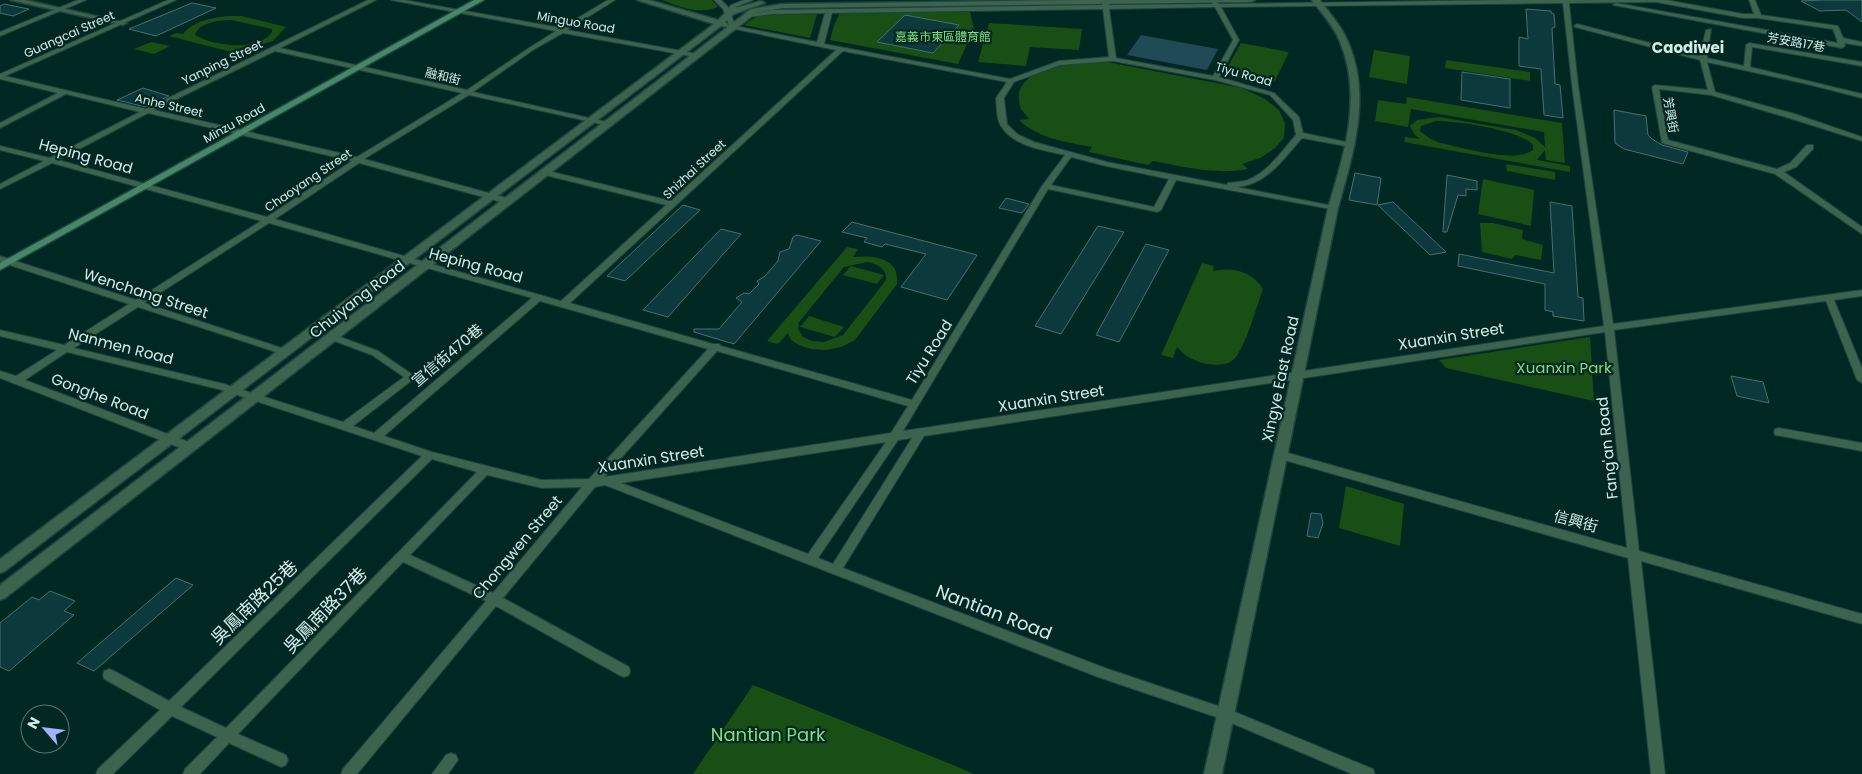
<svg xmlns="http://www.w3.org/2000/svg" width="1862" height="774" viewBox="0 0 1862 774" font-family="Poppins,'Noto Sans TC',sans-serif">
  <style>
    .green { fill: #194e14; fill-rule: evenodd }
    .water { fill: #204a55 }
    .building { fill: #0c393b; stroke: #467072 }
    .lines { fill: none; stroke-linecap: round; stroke-linejoin: round }
    .minor-casing { stroke: #1e433e; stroke-width: 2 }
    .tertiary-casing { stroke: #1e433e; stroke-width: 3 }
    .secondary-casing { stroke: #1e433e; stroke-width: 3 }
    .minor { fill: #3b634e; fill-rule: evenodd }
    .tertiary { fill: #3b634e; fill-rule: evenodd }
    .secondary { fill: #458767; fill-rule: evenodd }
    .labels { text-anchor: middle; dominant-baseline: central; stroke-width: 4.5; stroke-linejoin: round; paint-order: stroke }
    .far-street-label { font-size: 12px; fill: #d6ece7; stroke: #002822 }
    .far-park-label { font-size: 12px; fill: #86dd7d; stroke: #002822 }
    .far-quarter-label { font-size: 15px; font-weight: bold; fill: #d6ece7; stroke: #002822 }
    .street-label { font-size: 15px; fill: #d6ece7; stroke: #002822 }
    .park-label { font-size: 15px; fill: #86dd7d; stroke: #002822 }
    .near-street-label { font-size: 18px; fill: #d6ece7; stroke: #002822 }
    .near-park-label { font-size: 18px; fill: #86dd7d; stroke: #002822 }
  </style>
  <rect width="100%" height="100%" fill="#002822"/>
  <path class="green" d="M 662,0 L 712,0 L 718,7 C 697,15 682,7 662,0 Z
    M 841,11 L 970,12 L 974,29 L 958,64 L 830,40 L 834,25 Z
    M 760,14 L 817,14 L 810,38 L 744,25 Z
    M 229,16 L 242,16 L 286,27 L 273,41 L 247,49 L 251,51 L 243,55 L 169,36 L 176,33 L 183,34 C 193,21 214,17 229,16 ZM 231,20 L 272,29 L 272,32 C 259,52 212,46 195,35 C 198,23 219,20 231,20 Z
    M 989,23 L 1082,29 L 1079,50 L 1030,47 L 1026,66 L 978,62 Z
    M 151,42 L 170,46 L 154,54 L 134,49 Z
    M 1241,43 L 1289,52 L 1275,81 L 1225,72 Z
    M 1374,50 L 1410,56 L 1407,84 L 1369,77 Z
    M 1446,60 L 1530,72 L 1530,81 L 1445,68 Z
    M 1087,61 L 1107,62 L 1242,88 L 1265,99 L 1279,110 L 1285,123 L 1284,138 L 1274,149 L 1260,158 L 1242,164 L 1248,169 C 1214,175 1186,167 1153,161 L 1148,165 L 1089,152 L 1092,147 C 1066,142 1039,139 1019,120 L 1029,119 C 1026,115 1021,110 1020,106 C 1010,71 1065,63 1087,61 Z
    M 1407,97 L 1562,123 L 1565,163 L 1546,160 L 1545,150 L 1537,160 L 1570,166 L 1570,172 L 1404,142 L 1405,137 L 1420,139 L 1415,135 L 1410,126 L 1417,120 L 1439,117 L 1516,130 L 1535,138 L 1545,147 L 1544,132 L 1411,109 L 1408,127 L 1375,121 L 1378,100 L 1406,104 ZM 1436,121 C 1457,121 1520,130 1533,145 L 1533,150 C 1514,164 1463,147 1440,143 L 1429,138 L 1420,131 L 1421,126 Z
    M 1506,164 L 1555,172 L 1555,180 L 1507,171 Z
    M 1483,179 L 1534,190 L 1531,226 L 1478,214 Z
    M 1480,223 L 1493,223 L 1523,230 L 1522,239 L 1543,245 L 1541,260 L 1515,255 L 1512,259 L 1482,252 Z
    M 847,247 L 858,249 L 853,257 C 873,255 900,257 897,284 L 855,340 L 841,347 L 826,350 L 811,349 L 799,345 L 791,340 L 788,333 L 778,344 L 767,341 ZM 867,262 C 877,264 887,268 886,280 L 843,335 L 824,342 L 812,341 L 803,337 L 798,329 L 799,322 L 844,267 Z
    M 1202,263 L 1214,266 L 1213,271 C 1232,267 1252,271 1263,289 C 1257,305 1245,350 1233,360 C 1226,366 1215,365 1207,364 C 1195,362 1185,356 1177,347 L 1173,358 L 1161,355 Z
    M 851,266 L 884,275 L 877,284 L 843,275 Z
    M 809,316 L 844,327 L 835,337 L 800,327 Z
    M 1590,337 L 1594,401 L 1446,368 L 1439,360 Z
    M 1346,486 L 1404,504 L 1400,546 L 1339,528 Z
    M 753,685 L 951,764 L 974,774 L 693,774 Z"/>
  <path class="water" d="M 1141,35 L 1218,49 L 1207,70 L 1127,55 Z"/>
  <path class="building" d="M 1821,0 L 1862,0 L 1862,22 L 1846,10 L 1820,11 L 1801,1 Z
    M 192,3 L 216,8 L 156,36 L 129,29 Z
    M 4,4 L 29,9 L 13,16 L 0,13 L 0,6 Z
    M 1526,9 L 1551,11 L 1551,13 L 1554,14 L 1555,27 L 1552,28 L 1555,84 L 1560,85 L 1563,118 L 1544,115 L 1541,69 L 1519,66 L 1519,37 L 1528,39 Z
    M 905,15 L 959,25 L 933,53 L 877,42 Z
    M 1462,72 L 1510,79 L 1510,108 L 1461,100 Z
    M 143,88 L 169,96 L 146,107 L 117,100 Z
    M 1614,110 L 1646,116 L 1648,135 L 1652,139 L 1662,145 L 1688,152 L 1683,164 L 1624,149 L 1615,143 Z
    M 1355,173 L 1381,178 L 1377,205 L 1349,200 Z
    M 1447,175 L 1477,181 L 1477,190 L 1466,189 L 1466,196 L 1458,195 L 1447,232 L 1443,232 Z
    M 1006,198 L 1029,204 L 1022,213 L 999,208 Z
    M 1393,202 L 1446,252 L 1430,255 L 1378,205 Z
    M 1550,202 L 1572,206 L 1578,297 L 1583,298 L 1584,321 L 1553,316 L 1553,312 L 1545,310 L 1545,284 L 1458,266 L 1459,254 L 1554,273 Z
    M 683,205 L 700,210 L 625,281 L 607,276 Z
    M 852,222 L 924,241 L 977,255 L 947,300 L 901,287 L 926,254 L 885,244 L 882,247 L 864,242 L 867,238 L 842,232 Z
    M 1098,226 L 1124,232 L 1061,334 L 1035,326 Z
    M 721,229 L 741,234 L 668,317 L 643,310 Z
    M 797,235 L 821,241 L 734,344 L 694,332 L 694,329 L 719,329 L 742,302 L 736,298 L 744,293 L 749,294 L 759,284 L 757,281 L 764,277 L 778,261 L 780,252 L 789,249 L 793,237 Z
    M 1146,244 L 1169,250 L 1119,342 L 1096,335 Z
    M 1731,376 L 1763,382 L 1769,403 L 1737,396 Z
    M 1311,513 L 1321,514 L 1323,523 L 1318,538 L 1307,536 Z
    M 176,578 L 193,585 L 94,671 L 77,663 Z
    M 50,591 L 75,601 L 64,611 L 74,615 L 9,671 L 0,667 L 0,623 L 32,597 L 39,600 Z"/>
  <g class="lines">
    <g class="minor-casing">
      <path id="minor" d="M 78,0 L 86,0 L 0,36 L 0,32 Z
        M 168,0 L 176,0 L 5,76 L 146,109 L 368,0 L 376,0 L 280,48 L 467,90 L 529,48 L 556,31 L 391,0 L 404,0 L 561,28 L 608,0 L 615,0 L 567,30 L 698,54 L 699,55 L 696,57 L 563,33 L 533,50 L 473,92 L 607,122 L 610,122 L 610,126 L 469,95 L 364,159 L 511,199 L 511,203 L 505,203 L 359,163 L 275,219 L 561,301 L 666,205 L 541,174 L 541,170 L 544,170 L 671,201 L 836,50 L 730,28 L 723,9 L 714,0 L 721,0 L 729,8 L 731,5 L 744,0 L 753,0 L 736,7 L 733,13 L 731,14 L 735,26 L 817,42 L 825,13 L 772,14 L 750,17 L 747,15 L 772,10 L 1103,5 L 1099,0 L 1105,0 L 1109,5 L 1213,4 L 1212,2 L 1215,0 L 1219,4 L 1514,0 L 1666,0 L 1743,14 L 1754,14 L 1749,0 L 1755,0 L 1761,15 L 1838,26 L 1843,38 L 1862,42 L 1862,46 L 1844,43 L 1845,46 L 1842,48 L 1613,5 L 1616,3 L 1838,43 L 1833,29 L 1758,18 L 1743,18 L 1656,2 L 1569,3 L 1578,85 L 1613,324 L 1862,290 L 1862,296 L 1834,300 L 1862,368 L 1862,383 L 1857,380 L 1826,301 L 1614,330 L 1639,551 L 1862,614 L 1862,624 L 1641,561 L 1665,774 L 1651,774 L 1628,558 L 1277,458 L 1276,455 L 1277,452 L 1281,451 L 1627,548 L 1605,332 L 924,436 L 843,568 L 1105,668 L 1230,710 L 1373,769 L 1375,774 L 1352,774 L 1222,719 L 1098,677 L 605,485 L 595,487 L 503,598 L 629,667 L 630,671 L 629,675 L 624,677 L 619,675 L 496,606 L 357,774 L 341,774 L 343,769 L 486,601 L 403,562 L 238,734 L 286,755 L 288,760 L 286,765 L 281,767 L 229,743 L 200,774 L 183,774 L 185,769 L 217,737 L 172,716 L 113,774 L 96,774 L 98,769 L 160,710 L 104,679 L 103,675 L 104,671 L 109,669 L 114,671 L 169,701 L 422,456 L 222,390 L 67,352 L 25,380 L 194,444 L 195,447 L 194,450 L 186,450 L 0,378 L 0,371 L 16,376 L 57,350 L 0,336 L 0,330 L 64,345 L 129,304 L 0,262 L 0,256 L 136,300 L 261,221 L 52,163 L 0,189 L 0,184 L 44,161 L 0,150 L 0,146 L 50,158 L 140,112 L 66,94 L 0,128 L 0,123 L 58,93 L 0,79 L 0,74 ZM 1563,3 L 1572,85 L 1604,326 L 903,431 L 1048,189 L 1157,212 L 1161,210 L 1176,180 L 1336,210 L 1337,208 L 1333,206 L 1237,187 C 1267,185 1284,158 1302,138 L 1351,147 L 1355,145 L 1351,143 L 1303,133 L 1299,117 L 1274,93 L 1219,77 L 1239,40 L 1221,7 ZM 1215,7 L 1233,40 L 1213,76 L 1116,58 L 1109,9 ZM 1103,9 L 1109,57 L 1059,61 L 1010,79 L 824,44 L 832,13 ZM 275,51 L 462,93 L 357,157 L 154,110 ZM 843,51 L 1007,82 L 996,98 C 997,106 996,119 1001,126 C 1013,146 1043,150 1065,155 L 1042,186 L 912,400 L 721,346 L 719,344 L 713,344 L 570,303 ZM 1113,61 L 1215,80 L 1270,95 L 1293,120 L 1296,135 C 1282,151 1268,172 1248,180 C 1241,182 1235,182 1228,183 L 1227,185 L 1107,162 L 1034,142 L 1017,134 L 1007,124 L 1004,98 L 1014,82 L 1060,65 ZM 148,113 L 352,161 L 267,217 L 58,160 ZM 1071,157 L 1106,166 L 1169,179 L 1154,207 L 1051,185 ZM 269,223 L 532,298 L 374,433 L 353,426 L 416,377 L 378,351 L 335,335 L 329,335 L 327,337 L 329,339 L 372,355 L 404,377 L 343,422 L 224,384 L 74,348 L 138,307 L 282,354 L 288,354 L 290,352 L 288,350 L 144,303 ZM 540,301 L 708,349 L 589,479 L 542,480 L 432,452 L 384,436 ZM 717,351 L 908,406 L 891,433 L 604,477 ZM 912,438 L 833,564 L 818,558 L 898,440 ZM 886,442 L 808,554 L 621,483 ZM 432,459 L 477,472 L 226,728 L 181,707 ZM 487,475 L 542,488 L 582,487 L 493,593 L 410,555 Z
        M 1577,24 L 1700,56 L 1706,30 L 1711,29 L 1707,58 L 1744,66 L 1746,45 L 1749,43 L 1862,62 L 1862,66 L 1752,47 L 1750,67 L 1862,94 L 1862,98 L 1807,84 L 1707,62 L 1715,92 L 1795,114 L 1862,137 L 1862,141 L 1789,118 L 1711,95 L 1659,89 L 1668,140 L 1777,169 L 1790,163 L 1807,145 L 1813,145 L 1813,149 L 1796,167 L 1784,172 L 1862,227 L 1862,234 L 1775,174 L 1662,143 L 1652,87 L 1655,85 L 1708,90 L 1700,60 L 1575,27 L 1574,26 Z
        M 1779,428 L 1862,443 L 1862,451 L 1775,435 L 1774,432 L 1775,429 Z
        M 451,753 L 456,755 L 458,760 L 448,774 L 432,774 L 446,755 Z"/>
    </g>
    <g class="tertiary-casing">
      <path id="tertiary" d="M 10,0 L 25,0 L 127,23 L 123,25 Z
        M 637,0 L 649,0 L 718,20 L 728,10 L 761,1 L 765,3 L 734,14 L 725,22 L 729,25 L 728,27 L 721,26 L 5,571 L 0,573 L 0,559 L 714,24 Z
        M 1075,0 L 1255,0 L 1251,2 L 782,8 L 756,13 L 5,598 L 0,600 L 0,585 L 751,9 L 782,4 Z
        M 1312,0 L 1320,0 C 1329,13 1342,26 1348,42 C 1372,96 1353,154 1338,208 L 1222,774 L 1204,774 L 1328,208 C 1344,154 1363,97 1340,42 C 1334,26 1322,14 1312,0 Z"/>
    </g>
    <g class="secondary-casing">
      <path id="secondary" d="M 474,0 L 484,0 L 0,270 L 0,263 Z"/>
    </g>
    <use href="#minor" class="minor"/>
    <use href="#tertiary" class="tertiary"/>
    <use href="#secondary" class="secondary"/>
  </g>
  <g class="labels">
    <g class="far-street-label">
      <text transform="translate(576 22) rotate(10)">Minguo Road</text>
      <text transform="translate(69 34) rotate(-24)">Guangcai Street</text>
      <text transform="translate(1796 42) rotate(10)">芳安路17巷</text>
      <text transform="translate(222 62) rotate(-26)">Yanping Street</text>
      <text transform="translate(1244 74) rotate(16)">Tiyu Road</text>
      <text transform="translate(443 76) rotate(13)">融和街</text>
      <text transform="translate(169 105) rotate(13)">Anhe Street</text>
      <text transform="translate(1671 115) rotate(80)">芳興街</text>
      <text transform="translate(234 123) rotate(-29)">Minzu Road</text>
      <text transform="translate(694 169) rotate(-43)">Shizhai Street</text>
      <text transform="translate(308 180) rotate(-34)">Chaoyang Street</text>
    </g>
    <g class="far-park-label">
      <text x="943" y="36">嘉義市東區體育館</text>
    </g>
    <g class="far-quarter-label">
      <text x="1688" y="47">Caodiwei</text>
    </g>
    <g class="street-label">
      <text transform="translate(86 156) rotate(15)">Heping Road</text>
      <text transform="translate(476 265) rotate(15)">Heping Road</text>
      <text transform="translate(146 293) rotate(18)">Wenchang Street</text>
      <text transform="translate(357 299) rotate(-38)">Chuiyang Road</text>
      <text transform="translate(1451 336) rotate(-9)">Xuanxin Street</text>
      <text transform="translate(121 346) rotate(14)">Nanmen Road</text>
      <text transform="translate(929 352) rotate(-58)">Tiyu Road</text>
      <text transform="translate(447 355) rotate(-40)">宣信街470巷</text>
      <text transform="translate(1280 379) rotate(-78)">Xingye East Road</text>
      <text transform="translate(100 396) rotate(21)">Gonghe Road</text>
      <text transform="translate(1051 398) rotate(-9)">Xuanxin Street</text>
      <text transform="translate(1607 448) rotate(-96)">Fang'an Road</text>
      <text transform="translate(651 459) rotate(-9)">Xuanxin Street</text>
      <text transform="translate(1576 521) rotate(15)">信興街</text>
      <text transform="translate(517 547) rotate(-50)">Chongwen Street</text>
    </g>
    <g class="park-label">
      <text x="1564" y="367">Xuanxin Park</text>
    </g>
    <g class="near-street-label">
      <text transform="translate(254 602) rotate(-44)">吳鳳南路25巷</text>
      <text transform="translate(325 610) rotate(-46)">吳鳳南路37巷</text>
      <text transform="translate(994 612) rotate(21)">Nantian Road</text>
    </g>
    <g class="near-park-label">
      <text x="768" y="734">Nantian Park</text>
    </g>
  </g>
  <g transform="translate(45 729) rotate(298)"><circle r="24" fill="#002822" stroke="#567671"/>
  <path d="M0-4L9 19L0 12L-9 19Z" fill="#a4b2fc"/>
  <text y="-8" font-size="14" font-weight="bold" text-anchor="middle" fill="#d6ece7">N</text>
  </g>
</svg>
